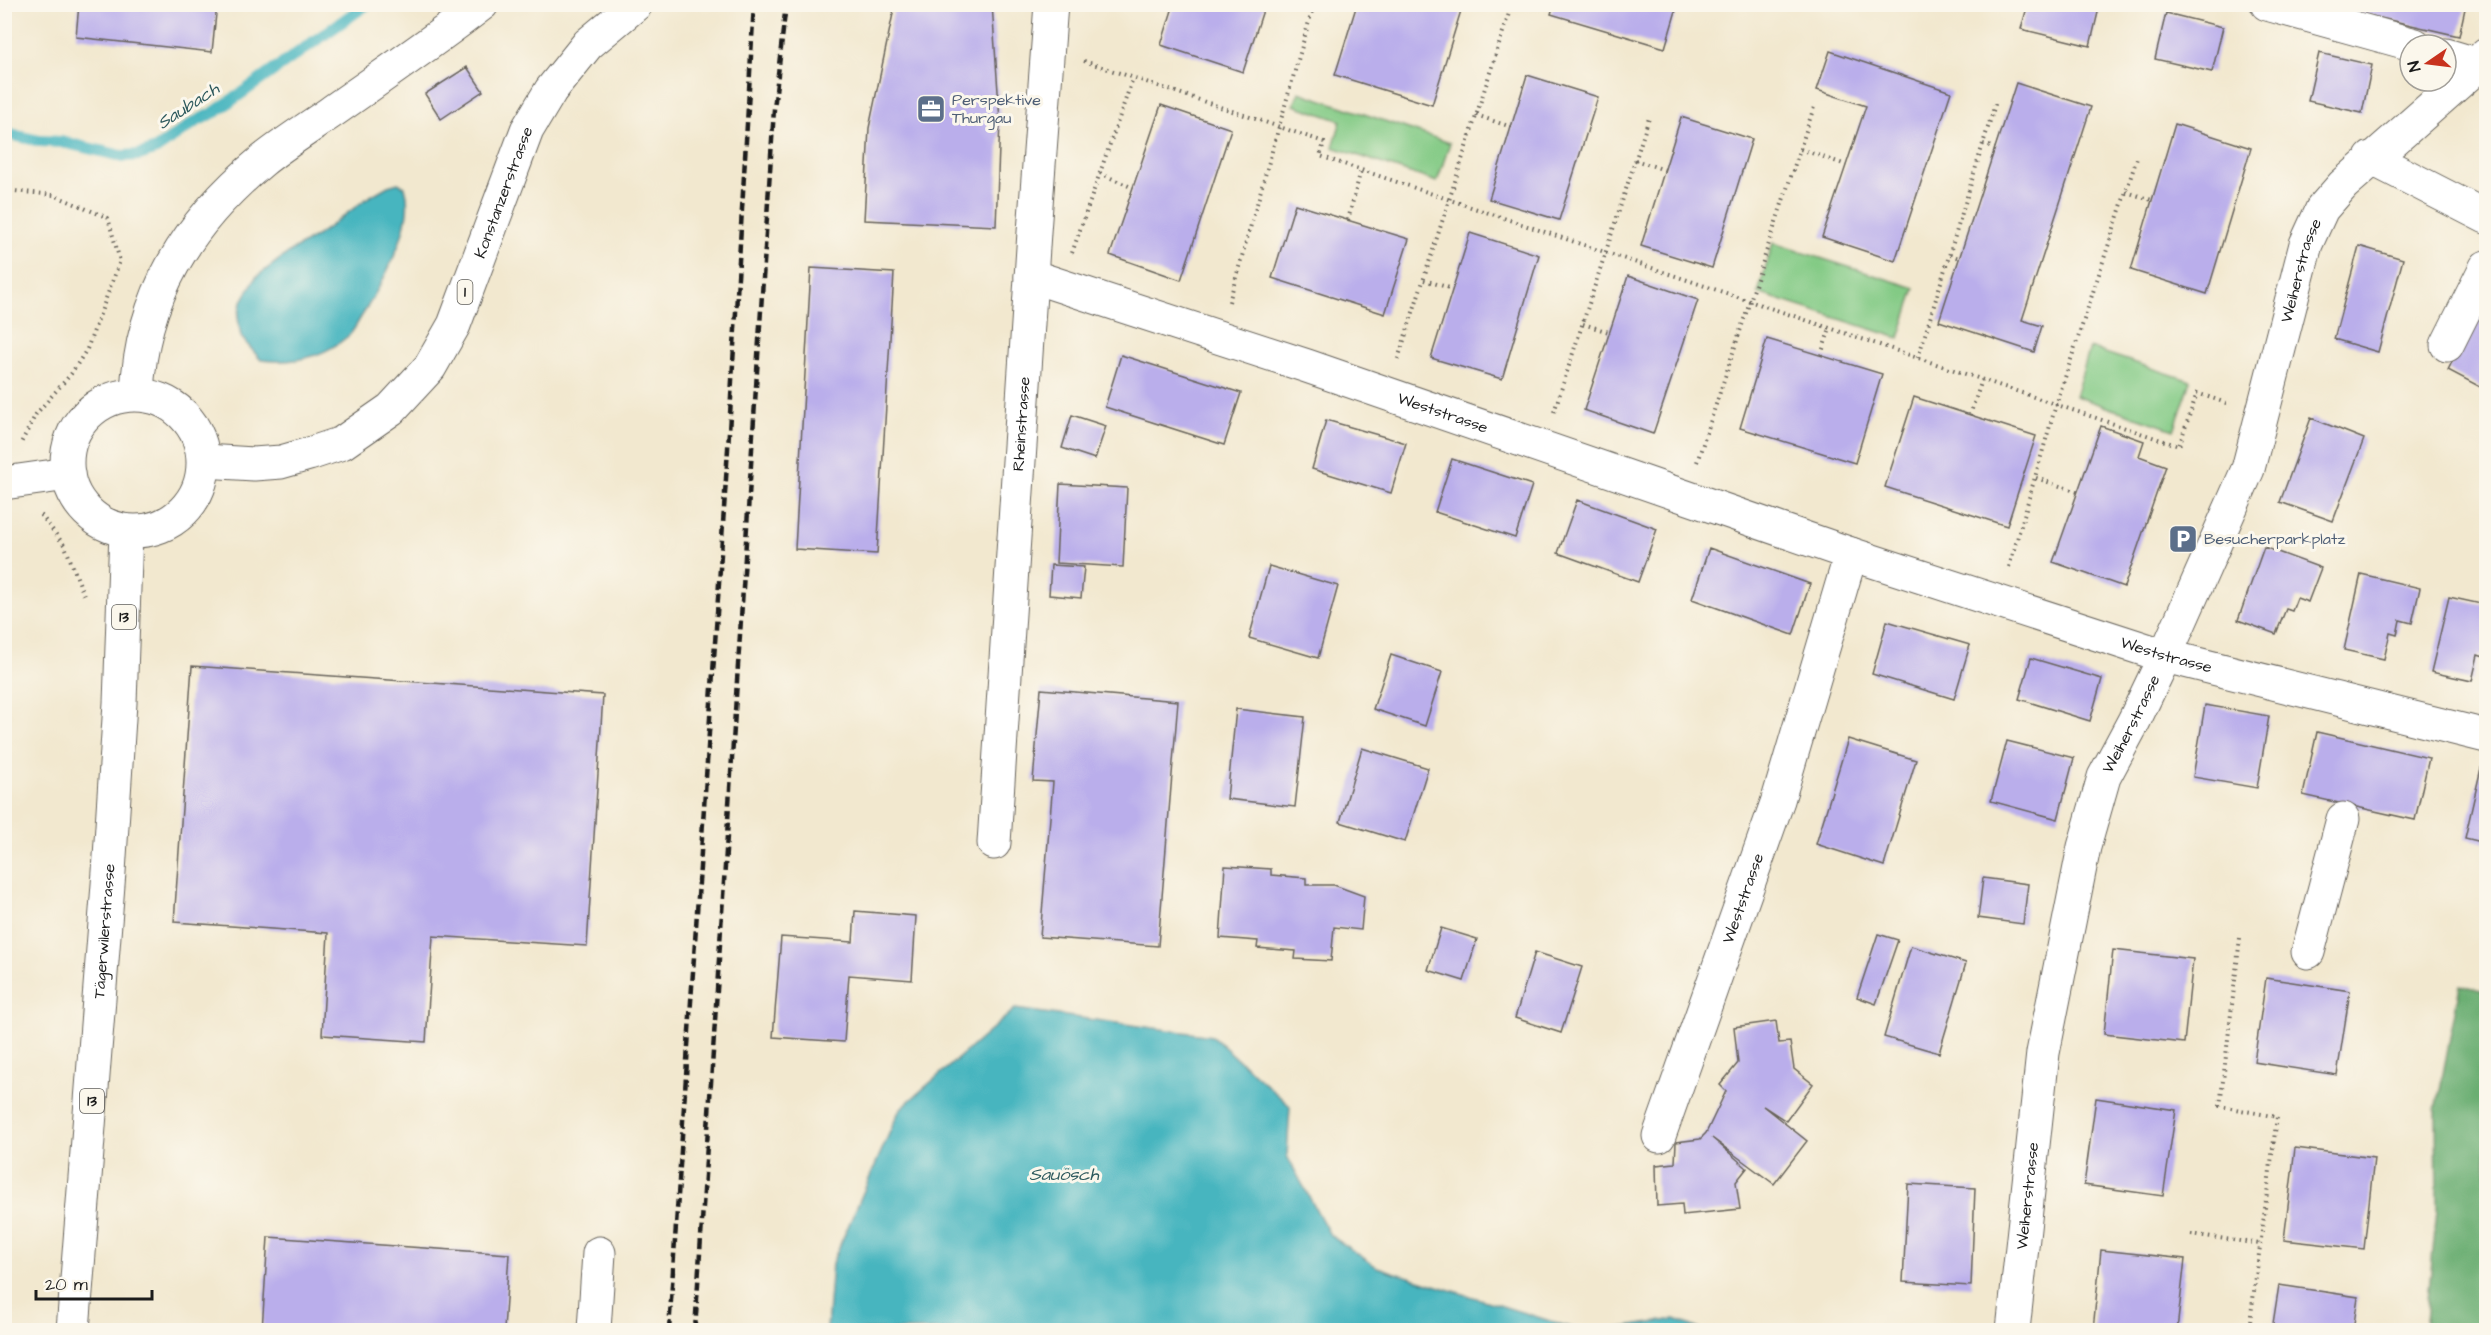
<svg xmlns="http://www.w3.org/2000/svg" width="2491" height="1335" viewBox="0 0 2491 1335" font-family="'Architects Daughter',sans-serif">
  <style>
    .green { fill: #83ca85; stroke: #507350; stroke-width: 1.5 }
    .forest { fill: #6aae72; stroke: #436547; stroke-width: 1.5 }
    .water { fill: #46b5bf; stroke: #31686e; stroke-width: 1.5 }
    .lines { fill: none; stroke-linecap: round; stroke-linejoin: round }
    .stream { stroke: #46b5bf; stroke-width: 12 }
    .building { fill: #baaeeb }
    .minor-casing { stroke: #67635b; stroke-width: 35 }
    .major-casing { stroke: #67635b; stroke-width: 35 }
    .path { stroke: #67635b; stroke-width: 4; stroke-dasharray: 1.5 4.5; stroke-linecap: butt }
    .minor { stroke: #fff; stroke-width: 33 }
    .major { stroke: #fff; stroke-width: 33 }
    .rail { stroke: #1c1c1c; stroke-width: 4.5; stroke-dasharray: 9 4.5; stroke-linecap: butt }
    .labels { text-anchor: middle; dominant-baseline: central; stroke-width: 6; stroke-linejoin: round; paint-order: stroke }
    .shield { fill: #fbf7ec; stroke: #5f5e5a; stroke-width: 1.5 }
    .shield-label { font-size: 15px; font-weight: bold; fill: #1c1c1c }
    .service-label { font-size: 16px; fill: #4e5e75; stroke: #fbf7ec; text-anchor: start }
    .street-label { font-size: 16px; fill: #1c1c1c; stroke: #fbf7ec }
    .water-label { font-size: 18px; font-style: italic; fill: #2d595d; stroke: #fbf7ec }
  </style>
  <rect width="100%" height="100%" fill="#fbf7ec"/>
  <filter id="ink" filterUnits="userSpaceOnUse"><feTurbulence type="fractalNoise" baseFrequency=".0167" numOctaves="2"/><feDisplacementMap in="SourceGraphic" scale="12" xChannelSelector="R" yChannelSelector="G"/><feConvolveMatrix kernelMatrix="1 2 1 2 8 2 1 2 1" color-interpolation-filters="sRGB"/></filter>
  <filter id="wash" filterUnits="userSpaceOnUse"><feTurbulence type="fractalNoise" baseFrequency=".008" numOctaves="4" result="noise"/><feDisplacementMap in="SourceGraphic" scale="24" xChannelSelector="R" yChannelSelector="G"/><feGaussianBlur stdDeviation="1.35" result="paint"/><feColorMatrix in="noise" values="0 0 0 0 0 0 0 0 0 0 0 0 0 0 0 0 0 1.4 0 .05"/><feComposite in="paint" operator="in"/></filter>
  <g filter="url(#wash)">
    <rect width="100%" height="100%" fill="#f2e8cf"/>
    <path class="green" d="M 1299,92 L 1450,143 L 1437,182 L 1333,147 L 1341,121 L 1294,105 Z
      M 1773,243 L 1915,288 L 1899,338 L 1758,293 Z
      M 2090,348 L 2191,381 L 2174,430 L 2075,396 Z"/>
    <path class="forest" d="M 2460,985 L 2486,991 L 2486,1330 L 2425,1330 L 2437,1210 L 2436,1110 Z"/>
    <path class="water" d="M 398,183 L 405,187 C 417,223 382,284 363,314 C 358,321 354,332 347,337 C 322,358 293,364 261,360 L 241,337 L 238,317 L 241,303 L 256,277 L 291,251 L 318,235 L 369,197 L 388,186 Z
      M 1015,1009 L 1212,1036 L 1290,1106 L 1287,1156 L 1330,1235 L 1377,1267 L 1579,1330 L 827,1330 L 832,1263 L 900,1109 Z
      M 1675,1319 L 1701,1330 L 1608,1330 Z"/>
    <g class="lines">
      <path class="stream" d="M 4,133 L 40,141 L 62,142 L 122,156 L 139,155 L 156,149 L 195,122 L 215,112 L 367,4"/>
    </g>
    <g id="blocks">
      <path class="building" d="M 79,4 L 217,4 L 212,52 L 76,37 Z
        M 895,4 L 992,4 L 1000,121 L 996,226 L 864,220 L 869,128 Z
        M 1174,4 L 1265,4 L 1243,72 L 1161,45 Z
        M 1357,4 L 1463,4 L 1432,105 L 1335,75 Z
        M 1554,4 L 1678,4 L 1665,48 L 1551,14 Z
        M 2028,4 L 2100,4 L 2090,46 L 2021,29 Z
        M 2347,4 L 2466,4 L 2459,36 L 2346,10 Z
        M 2166,13 L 2223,27 L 2212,72 L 2155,59 Z
        M 1830,51 L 1951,92 L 1895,261 L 1822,237 L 1866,106 L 1817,90 Z
        M 2319,53 L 2372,65 L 2362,113 L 2308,101 Z
        M 467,67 L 483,91 L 441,119 L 425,94 Z
        M 1527,75 L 1598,97 L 1559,220 L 1489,199 Z
        M 2016,83 L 2091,107 L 2022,320 L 2042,326 L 2034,352 L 1939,321 Z
        M 1161,105 L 1231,129 L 1181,280 L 1110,255 Z
        M 1681,117 L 1752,139 L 1712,268 L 1641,246 Z
        M 2175,124 L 2251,148 L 2207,294 L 2131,270 Z
        M 1295,204 L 1409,239 L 1385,314 L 1272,278 Z
        M 1470,233 L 1539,255 L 1502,379 L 1431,358 Z
        M 2359,246 L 2403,259 L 2378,352 L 2334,339 Z
        M 811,268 L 894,273 L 877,554 L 795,549 Z
        M 1628,276 L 1698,300 L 1653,434 L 1584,410 Z
        M 2486,294 L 2486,390 L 2448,370 Z
        M 1767,339 L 1882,374 L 1855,463 L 1740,428 Z
        M 1121,355 L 1241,393 L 1224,445 L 1105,407 Z
        M 1914,397 L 2036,436 L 2007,526 L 1885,487 Z
        M 1072,415 L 1106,426 L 1095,459 L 1062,448 Z
        M 2311,418 L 2364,439 L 2333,521 L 2280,502 Z
        M 1326,420 L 1406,443 L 1391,493 L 1312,469 Z
        M 2101,426 L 2144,441 L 2139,456 L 2166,466 L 2124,587 L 2053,562 Z
        M 1452,459 L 1532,485 L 1515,538 L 1435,512 Z
        M 1060,484 L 1127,488 L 1123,567 L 1056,563 Z
        M 1577,500 L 1657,529 L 1638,582 L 1558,553 Z
        M 2264,547 L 2321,568 L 2308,602 L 2297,598 L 2292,611 L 2286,609 L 2276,634 L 2238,620 Z
        M 1709,548 L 1810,584 L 1793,635 L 1692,599 Z
        M 1051,565 L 1084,567 L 1081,598 L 1049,595 Z
        M 1269,566 L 1338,586 L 1318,658 L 1249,638 Z
        M 2361,574 L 2420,588 L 2412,623 L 2400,620 L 2397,635 L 2390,633 L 2384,659 L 2344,650 Z
        M 2449,597 L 2486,605 L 2486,646 L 2484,657 L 2478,655 L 2472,681 L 2431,672 Z
        M 1887,621 L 1970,645 L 1954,699 L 1872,674 Z
        M 1391,655 L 1442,672 L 1425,726 L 1373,709 Z
        M 2031,658 L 2102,679 L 2090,721 L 2019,699 Z
        M 192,666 L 603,695 L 587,946 L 433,936 L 426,1042 L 322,1035 L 328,933 L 174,922 Z
        M 1041,689 L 1178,701 L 1158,946 L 1040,937 L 1053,782 L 1033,781 Z
        M 2205,705 L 2269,716 L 2257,788 L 2193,777 Z
        M 1236,709 L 1305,717 L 1295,807 L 1227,799 Z
        M 2317,732 L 2429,758 L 2415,820 L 2303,795 Z
        M 1848,739 L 1916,760 L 1884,866 L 1816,844 Z
        M 2007,741 L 2074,758 L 2058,819 L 1991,801 Z
        M 1362,748 L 1428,768 L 1405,842 L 1340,822 Z
        M 2481,768 L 2486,770 L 2486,843 L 2465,838 Z
        M 1225,866 L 1271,869 L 1271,875 L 1306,878 L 1306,885 L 1334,885 L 1364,896 L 1361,930 L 1334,927 L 1331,961 L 1295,959 L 1296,951 L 1257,948 L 1258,941 L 1220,938 Z
        M 1983,878 L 2028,884 L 2023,924 L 1978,918 Z
        M 855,911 L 916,916 L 912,980 L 849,975 L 844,1042 L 773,1037 L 781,937 L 853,942 Z
        M 1441,928 L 1477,939 L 1464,981 L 1428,970 Z
        M 1878,934 L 1898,940 L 1876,1004 L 1857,997 Z
        M 1911,946 L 1966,963 L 1939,1053 L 1884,1037 Z
        M 2113,950 L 2193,959 L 2184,1043 L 2104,1034 Z
        M 1535,952 L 1582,967 L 1561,1033 L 1515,1018 Z
        M 2266,978 L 2350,991 L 2337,1075 L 2254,1062 Z
        M 1776,1021 L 1779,1043 L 1790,1042 L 1794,1069 L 1813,1084 L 1786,1121 L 1763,1106 L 1807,1141 L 1774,1184 L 1712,1138 L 1747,1168 L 1736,1182 L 1740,1209 L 1683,1215 L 1682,1204 L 1657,1206 L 1656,1165 L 1675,1163 L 1676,1142 L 1700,1139 L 1706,1133 L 1726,1091 L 1720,1085 L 1738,1063 L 1734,1027 Z
        M 2096,1098 L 2176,1110 L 2163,1196 L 2084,1185 Z
        M 2295,1148 L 2374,1158 L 2364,1249 L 2284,1240 Z
        M 1908,1184 L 1975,1188 L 1971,1286 L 1903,1282 Z
        M 268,1237 L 509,1254 L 504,1330 L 262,1330 Z
        M 2101,1250 L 2185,1259 L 2177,1330 L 2093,1330 Z
        M 2279,1285 L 2358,1297 L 2353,1330 L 2272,1330 Z"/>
    </g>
  </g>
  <g filter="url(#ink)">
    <use href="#blocks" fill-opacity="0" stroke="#67635b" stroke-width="1.5"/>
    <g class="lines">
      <g class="minor-casing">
        <g id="minor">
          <path d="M 2267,4 L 2415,45"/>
          <path d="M 2446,55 L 2479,65"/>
          <path d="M 2371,158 L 2486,217"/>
          <path id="s1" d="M 1031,276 L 1307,366 L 1851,554 L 2165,656 L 2486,736"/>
          <path d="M 2447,345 L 2486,267"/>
          <path d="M 4,483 L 68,474"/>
          <path id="s2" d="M 994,843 L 1034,232 L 1051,4"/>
          <path d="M 2308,952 L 2343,819"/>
          <path id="s3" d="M 1659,1136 L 1778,800 L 1851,554"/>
          <path d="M 594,1330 L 599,1253"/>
          <path id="s4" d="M 2013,1330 L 2043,1053 L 2084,847 L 2104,777 L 2134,721 L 2165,656 L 2248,469 L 2306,244 L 2322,209 L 2343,185 L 2479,65 L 2486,54"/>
        </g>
      </g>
      <g class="major-casing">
        <g id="major">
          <path d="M 137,394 C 141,296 188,222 262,161 C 283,144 307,129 330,113 C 381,77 433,42 482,4"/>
          <circle cx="135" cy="463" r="68"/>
          <path id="s5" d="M 204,461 L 254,464 L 281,462 L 309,454 L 342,443 L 391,409 L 430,367 L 454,325 L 527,130 L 551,90 L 588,44 L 636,4"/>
          <path id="s6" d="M 73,1330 L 109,872 L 120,703 L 126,531"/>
        </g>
      </g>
      <path class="path" d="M 1084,61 L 1324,142 L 1320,156 L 2179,446 L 2197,393 L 2229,404
        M 1476,115 L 1511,127
        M 1983,144 L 1995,148
        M 1800,149 L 1814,107
        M 1635,160 L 1665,170
        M 1100,173 L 1133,188
        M 4,190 L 54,195 L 108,218 L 120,261 L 87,349 L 71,374 L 36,414 L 21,443
        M 2126,192 L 2152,200
        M 1348,220 L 1361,170
        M 1072,253 L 1133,78
        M 1950,255 L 1959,258
        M 1424,280 L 1453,289
        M 1229,302 L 1314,4
        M 1583,324 L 1609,332
        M 1821,355 L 1830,328
        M 1918,358 L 1996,101
        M 1398,359 L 1512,4
        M 1554,412 L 1649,118
        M 1970,415 L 1982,380
        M 1697,462 L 1800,149 L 1846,165
        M 2036,478 L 2078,492
        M 41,515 L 65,546 L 85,598
        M 2009,567 L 2056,405 L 2137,158
        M 2240,938 L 2220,1106 L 2277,1117 L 2249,1330
        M 2191,1234 L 2260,1244"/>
      <use href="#minor" class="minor"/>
      <use href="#major" class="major"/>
      <path class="rail" d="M 669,1330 L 728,449 L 754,4
        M 695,1330 L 774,109 L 786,4"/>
    </g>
  </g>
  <defs>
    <g id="office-square" transform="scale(1.5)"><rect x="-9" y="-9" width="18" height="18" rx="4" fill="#5c6f8a" stroke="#fbf7ec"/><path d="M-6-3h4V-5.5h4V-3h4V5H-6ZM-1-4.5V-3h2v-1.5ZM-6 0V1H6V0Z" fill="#fff"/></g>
    <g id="parking-square" transform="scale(1.5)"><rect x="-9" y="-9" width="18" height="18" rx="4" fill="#5c6f8a" stroke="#fbf7ec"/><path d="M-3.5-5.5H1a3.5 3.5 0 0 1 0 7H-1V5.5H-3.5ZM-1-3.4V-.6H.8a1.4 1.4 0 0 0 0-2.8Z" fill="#fff"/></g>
  </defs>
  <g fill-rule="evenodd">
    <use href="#office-square" x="931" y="109"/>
    <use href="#parking-square" x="2183" y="539"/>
  </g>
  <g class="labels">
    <g class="shield">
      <rect x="457.5" y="280" width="15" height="24" rx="4.5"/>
      <rect x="112" y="605" width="24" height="24" rx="4.5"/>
      <rect x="80" y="1089" width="24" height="24" rx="4.5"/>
    </g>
    <g class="shield-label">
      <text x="465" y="292">1</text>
      <text x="124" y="617">13</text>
      <text x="92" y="1101">13</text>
    </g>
    <g class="service-label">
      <text x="952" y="100">Perspektive<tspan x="952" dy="18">Thurgau</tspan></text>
      <text x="2204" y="539">Besucherparkplatz</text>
    </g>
    <g class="street-label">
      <text stroke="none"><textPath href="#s5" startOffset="448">Konstanzerstrasse</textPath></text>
      <text stroke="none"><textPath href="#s4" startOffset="1107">Weiherstrasse</textPath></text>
      <text stroke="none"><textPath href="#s1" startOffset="434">Weststrasse</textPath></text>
      <text stroke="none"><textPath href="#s2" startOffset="420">Rheinstrasse</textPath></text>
      <text stroke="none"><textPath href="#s1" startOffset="1197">Weststrasse</textPath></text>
      <text stroke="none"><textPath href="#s4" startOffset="621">Weiherstrasse</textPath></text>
      <text stroke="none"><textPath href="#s3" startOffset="252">Weststrasse</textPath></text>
      <text stroke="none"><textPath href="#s6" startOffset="400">Tägerwilerstrasse</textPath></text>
      <text stroke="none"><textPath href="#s4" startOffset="135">Weiherstrasse</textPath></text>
    </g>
    <g class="water-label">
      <text transform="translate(188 106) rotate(-33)">Saubach</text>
      <text x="1064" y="1174">Sauösch</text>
    </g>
  </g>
  <rect width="2491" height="1335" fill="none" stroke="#fbf7ec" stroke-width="24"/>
  <g transform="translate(2428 63) rotate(256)"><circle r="28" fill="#fbf7ec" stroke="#a29f99" stroke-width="1.5"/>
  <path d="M0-4.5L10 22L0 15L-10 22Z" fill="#c8321e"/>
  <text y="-9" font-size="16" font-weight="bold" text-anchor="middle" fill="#1c1c1c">N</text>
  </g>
  <path d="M36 1290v9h116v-9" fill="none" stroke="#1c1c1c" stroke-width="3"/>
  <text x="45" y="1290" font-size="18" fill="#1c1c1c" stroke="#fbf7ec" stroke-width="4.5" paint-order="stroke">20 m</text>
</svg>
